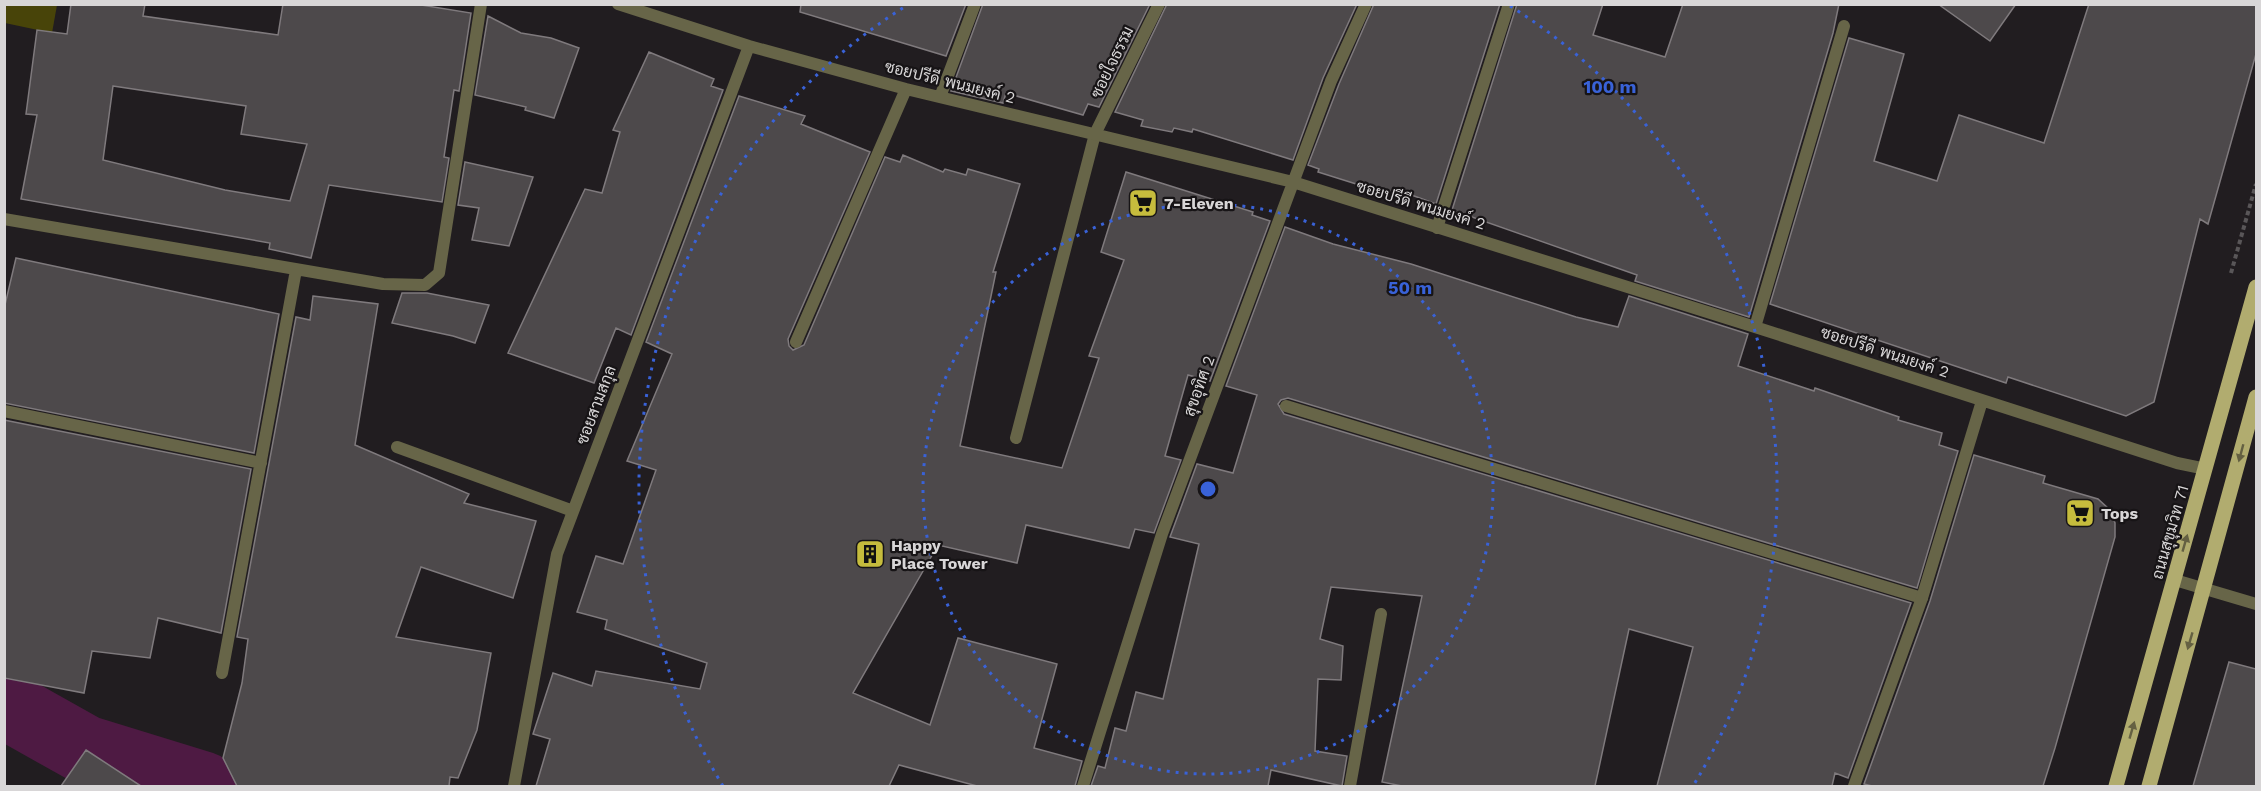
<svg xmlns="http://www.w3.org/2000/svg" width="2261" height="791" viewBox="0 0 2261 791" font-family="'Work Sans',Sarabun,sans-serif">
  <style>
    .green { fill: #484409 }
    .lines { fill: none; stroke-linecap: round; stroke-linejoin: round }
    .river { stroke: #4e1a43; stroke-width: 69 }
    .building { fill: #4d494b; stroke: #7f7a7d; stroke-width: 1.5; fill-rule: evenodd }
    .path { stroke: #595658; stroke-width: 4; stroke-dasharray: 4.5 3; stroke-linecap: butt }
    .lane { stroke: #676548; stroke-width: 12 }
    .street { stroke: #676548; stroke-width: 12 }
    .primary { stroke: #b1ac6f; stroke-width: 15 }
    .oneway { fill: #646042 }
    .ring { fill: none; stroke: #3962d8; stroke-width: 3; stroke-dasharray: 3 6 }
    .labels { text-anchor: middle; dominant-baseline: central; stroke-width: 4.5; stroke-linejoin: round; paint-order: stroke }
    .street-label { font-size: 16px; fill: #d8d6d7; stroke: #171416 }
    .poi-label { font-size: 16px; font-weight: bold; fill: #d8d6d7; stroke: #171416; text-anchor: start }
    .centre { fill: #3962d8; stroke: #171416; stroke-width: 3 }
    .ring-label { font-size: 18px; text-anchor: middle; font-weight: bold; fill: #3962d8; stroke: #171416; stroke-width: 4.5; stroke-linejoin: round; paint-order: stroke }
  </style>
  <rect width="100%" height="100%" fill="#211d20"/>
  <path class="green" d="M 4,5 L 57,5 L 52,33 L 5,23 Z"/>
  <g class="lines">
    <path class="river" d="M 4,704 L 86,750 L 203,786"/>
  </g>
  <path class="building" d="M 71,4 L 145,4 L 143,16 L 278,35 L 283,4 L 415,4 L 471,13 L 459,91 L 454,90 L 444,157 L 449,158 L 442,202 L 329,185 L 311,258 L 269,249 L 270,243 L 21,199 L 37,115 L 26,114 L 37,30 L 67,34 ZM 113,86 L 246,106 L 241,134 L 307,144 L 290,201 L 225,190 L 103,160 Z
    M 801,4 L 966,4 L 946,56 L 800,12 Z
    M 983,4 L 1150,4 L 1099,107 L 1088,104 L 1083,115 L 1006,93 L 1003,103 L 951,91 Z
    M 1167,4 L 1357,4 L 1323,78 L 1293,160 L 1193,129 L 1192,132 L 1174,128 L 1172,132 L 1141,126 L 1143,120 L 1115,112 Z
    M 1374,4 L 1500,4 L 1436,204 L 1406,193 L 1404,199 L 1318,172 L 1319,169 L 1308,165 L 1339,84 Z
    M 1517,4 L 1603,4 L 1593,35 L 1665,57 L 1683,4 L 1839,4 L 1833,33 L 1749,317 L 1635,281 L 1637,275 L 1452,210 Z
    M 1938,4 L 2016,4 L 1990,41 Z
    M 2089,4 L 2256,4 L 2256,54 L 2208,224 L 2200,219 L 2154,402 L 2126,416 L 2008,377 L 2006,383 L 1770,304 L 1849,38 L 1904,54 L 1874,161 L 1937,181 L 1959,115 L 2044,143 Z
    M 488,16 L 521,33 L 551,38 L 579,48 L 554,118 L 525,110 L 526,107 L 475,95 Z
    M 649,52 L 714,79 L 711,86 L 723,90 L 631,335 L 616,328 L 594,383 L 508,353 L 585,189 L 602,193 L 620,132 L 613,130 Z
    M 739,96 L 805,116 L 801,124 L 870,152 L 788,339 L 789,346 L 793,350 L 804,345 L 885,157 L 900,162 L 903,155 L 943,172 L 945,169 L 966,175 L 968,169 L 1020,184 L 993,272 L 996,272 L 960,446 L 1062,468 L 1099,358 L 1089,356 L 1124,260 L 1101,252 L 1126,172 L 1253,212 L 1252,215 L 1270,221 L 1210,381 L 1188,375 L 1165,456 L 1181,460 L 1154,533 L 1135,529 L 1129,548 L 1026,525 L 1017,563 L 938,545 L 853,693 L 930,725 L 958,638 L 1057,664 L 1034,748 L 1082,761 L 1075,786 L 977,786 L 899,765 L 889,786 L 536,786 L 550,739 L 533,734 L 553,673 L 592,686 L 596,671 L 700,689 L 707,663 L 605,629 L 607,620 L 577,612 L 596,556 L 623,564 L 656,470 L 627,461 L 672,354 L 646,342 Z
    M 465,162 L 533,177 L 509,246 L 472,240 L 479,208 L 458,205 Z
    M 1285,227 L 1333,244 L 1411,264 L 1576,317 L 1618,327 L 1629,296 L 1748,334 L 1738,366 L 1814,391 L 1815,388 L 1899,417 L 1898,420 L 1942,433 L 1939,445 L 1958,451 L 1917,588 L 1288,398 L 1281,400 L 1278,404 L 1284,414 L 1911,603 L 1848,778 L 1835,773 L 1832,786 L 1657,786 L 1693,647 L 1629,629 L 1595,786 L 1402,786 L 1382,782 L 1422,596 L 1331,587 L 1320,639 L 1343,646 L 1341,680 L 1318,679 L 1315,751 L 1347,756 L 1342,786 L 1271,770 L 1268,786 L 1091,786 L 1098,766 L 1105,768 L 1115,728 L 1126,731 L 1136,692 L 1163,699 L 1199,544 L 1170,537 L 1197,464 L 1233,473 L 1257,395 L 1226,386 Z
    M 16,258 L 279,314 L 254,453 L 4,403 L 4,309 Z
    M 402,293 L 427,293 L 489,305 L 475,343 L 453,336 L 392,323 Z
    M 313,296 L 378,304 L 355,445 L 469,494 L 464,503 L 536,521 L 513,598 L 421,567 L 396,637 L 491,653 L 477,730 L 458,778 L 450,777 L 449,786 L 237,786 L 223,758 L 242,683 L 248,639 L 237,637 L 296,317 L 310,320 Z
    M 4,420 L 251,469 L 221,633 L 158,618 L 150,658 L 92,651 L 84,693 L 4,678 Z
    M 1974,455 L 2045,476 L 2043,483 L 2098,499 L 2110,510 L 2115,523 L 2115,537 L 2055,748 L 2043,786 L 1872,786 L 1864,784 L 1930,601 Z
    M 2229,662 L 2256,669 L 2256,786 L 2193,786 Z
    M 86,750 L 141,786 L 61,786 Z"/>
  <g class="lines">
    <path class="path" d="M 2231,273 L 2256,184"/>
    <path class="lane" d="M 1286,406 L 1922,598
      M 1016,438 L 1095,134
      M 2175,580 L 2256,604
      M 1350,786 L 1381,614"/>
    <path class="street" d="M 618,4 L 749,46 L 906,89 L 1293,182 L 1755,327 L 2177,463 L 2206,469
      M 940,97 L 975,4
      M 1095,134 L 1159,4
      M 4,219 L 383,284 L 425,285 L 439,273 L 481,4
      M 1437,228 L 1509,4
      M 1755,327 L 1844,26
      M 796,342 L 906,89
      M 4,411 L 261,463
      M 397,447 L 573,511
      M 222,673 L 296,270
      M 514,786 L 557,554 L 749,46
      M 1083,786 L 1162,534 L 1331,81 L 1366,4
      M 1854,786 L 1922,598 L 1982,401"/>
    <path class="primary" d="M 2116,786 L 2256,287
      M 2149,786 L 2256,397"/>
  </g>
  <defs><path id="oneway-solid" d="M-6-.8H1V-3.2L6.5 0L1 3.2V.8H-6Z" transform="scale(1.5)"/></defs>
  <g class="oneway">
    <use href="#oneway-solid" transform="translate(2241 453) rotate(105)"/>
    <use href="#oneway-solid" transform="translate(2185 543) rotate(-74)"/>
    <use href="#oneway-solid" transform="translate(2190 641) rotate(106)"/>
    <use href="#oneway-solid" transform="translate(2132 730) rotate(-74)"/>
  </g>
  <g class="ring">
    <circle cx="1208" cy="489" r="285"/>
    <path d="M723 786A569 569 0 0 1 906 6M1510 6A569 569 0 0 1 1693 786"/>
  </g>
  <defs>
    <g id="supermarket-square" transform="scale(1.5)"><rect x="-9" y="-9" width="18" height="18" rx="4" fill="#c6bc3d" stroke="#171416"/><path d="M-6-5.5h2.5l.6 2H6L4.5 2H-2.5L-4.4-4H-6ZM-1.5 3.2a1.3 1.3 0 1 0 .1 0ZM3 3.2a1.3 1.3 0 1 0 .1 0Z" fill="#111"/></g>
    <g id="building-square" transform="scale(1.5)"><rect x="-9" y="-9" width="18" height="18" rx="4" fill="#c6bc3d" stroke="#171416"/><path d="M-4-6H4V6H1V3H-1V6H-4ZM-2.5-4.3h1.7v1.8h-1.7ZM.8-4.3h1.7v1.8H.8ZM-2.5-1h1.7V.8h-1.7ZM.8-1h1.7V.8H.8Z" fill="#111"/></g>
  </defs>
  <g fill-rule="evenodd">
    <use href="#supermarket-square" x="1143" y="203"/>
    <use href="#supermarket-square" x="2080" y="513"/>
    <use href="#building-square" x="870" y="554"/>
  </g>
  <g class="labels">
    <g class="street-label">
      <text transform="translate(1112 62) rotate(-64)">ซอยใจธรรม</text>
      <text transform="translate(950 82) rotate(14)">ซอยปรีดี พนมยงค์ 2</text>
      <text transform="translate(1421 205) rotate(17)">ซอยปรีดี พนมยงค์ 2</text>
      <text transform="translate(1885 352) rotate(18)">ซอยปรีดี พนมยงค์ 2</text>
      <text transform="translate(1199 386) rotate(-70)">สุขอุทิศ 2</text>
      <text transform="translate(596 405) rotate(-69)">ซอยสามสกุล</text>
      <text transform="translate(2170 532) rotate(-74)">ถนนสุขุมวิท 71</text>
    </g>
    <g class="poi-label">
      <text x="1164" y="203">7-Eleven</text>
      <text x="2101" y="513">Tops</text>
      <text x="891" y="545">Happy<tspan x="891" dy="18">Place Tower</tspan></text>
    </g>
  </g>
  <circle cx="1208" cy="489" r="9" class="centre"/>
  <g class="ring-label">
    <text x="1610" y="93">100 m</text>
    <text x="1410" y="294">50 m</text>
  </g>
  <rect width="2261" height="791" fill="none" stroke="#d8d6d7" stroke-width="12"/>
</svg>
